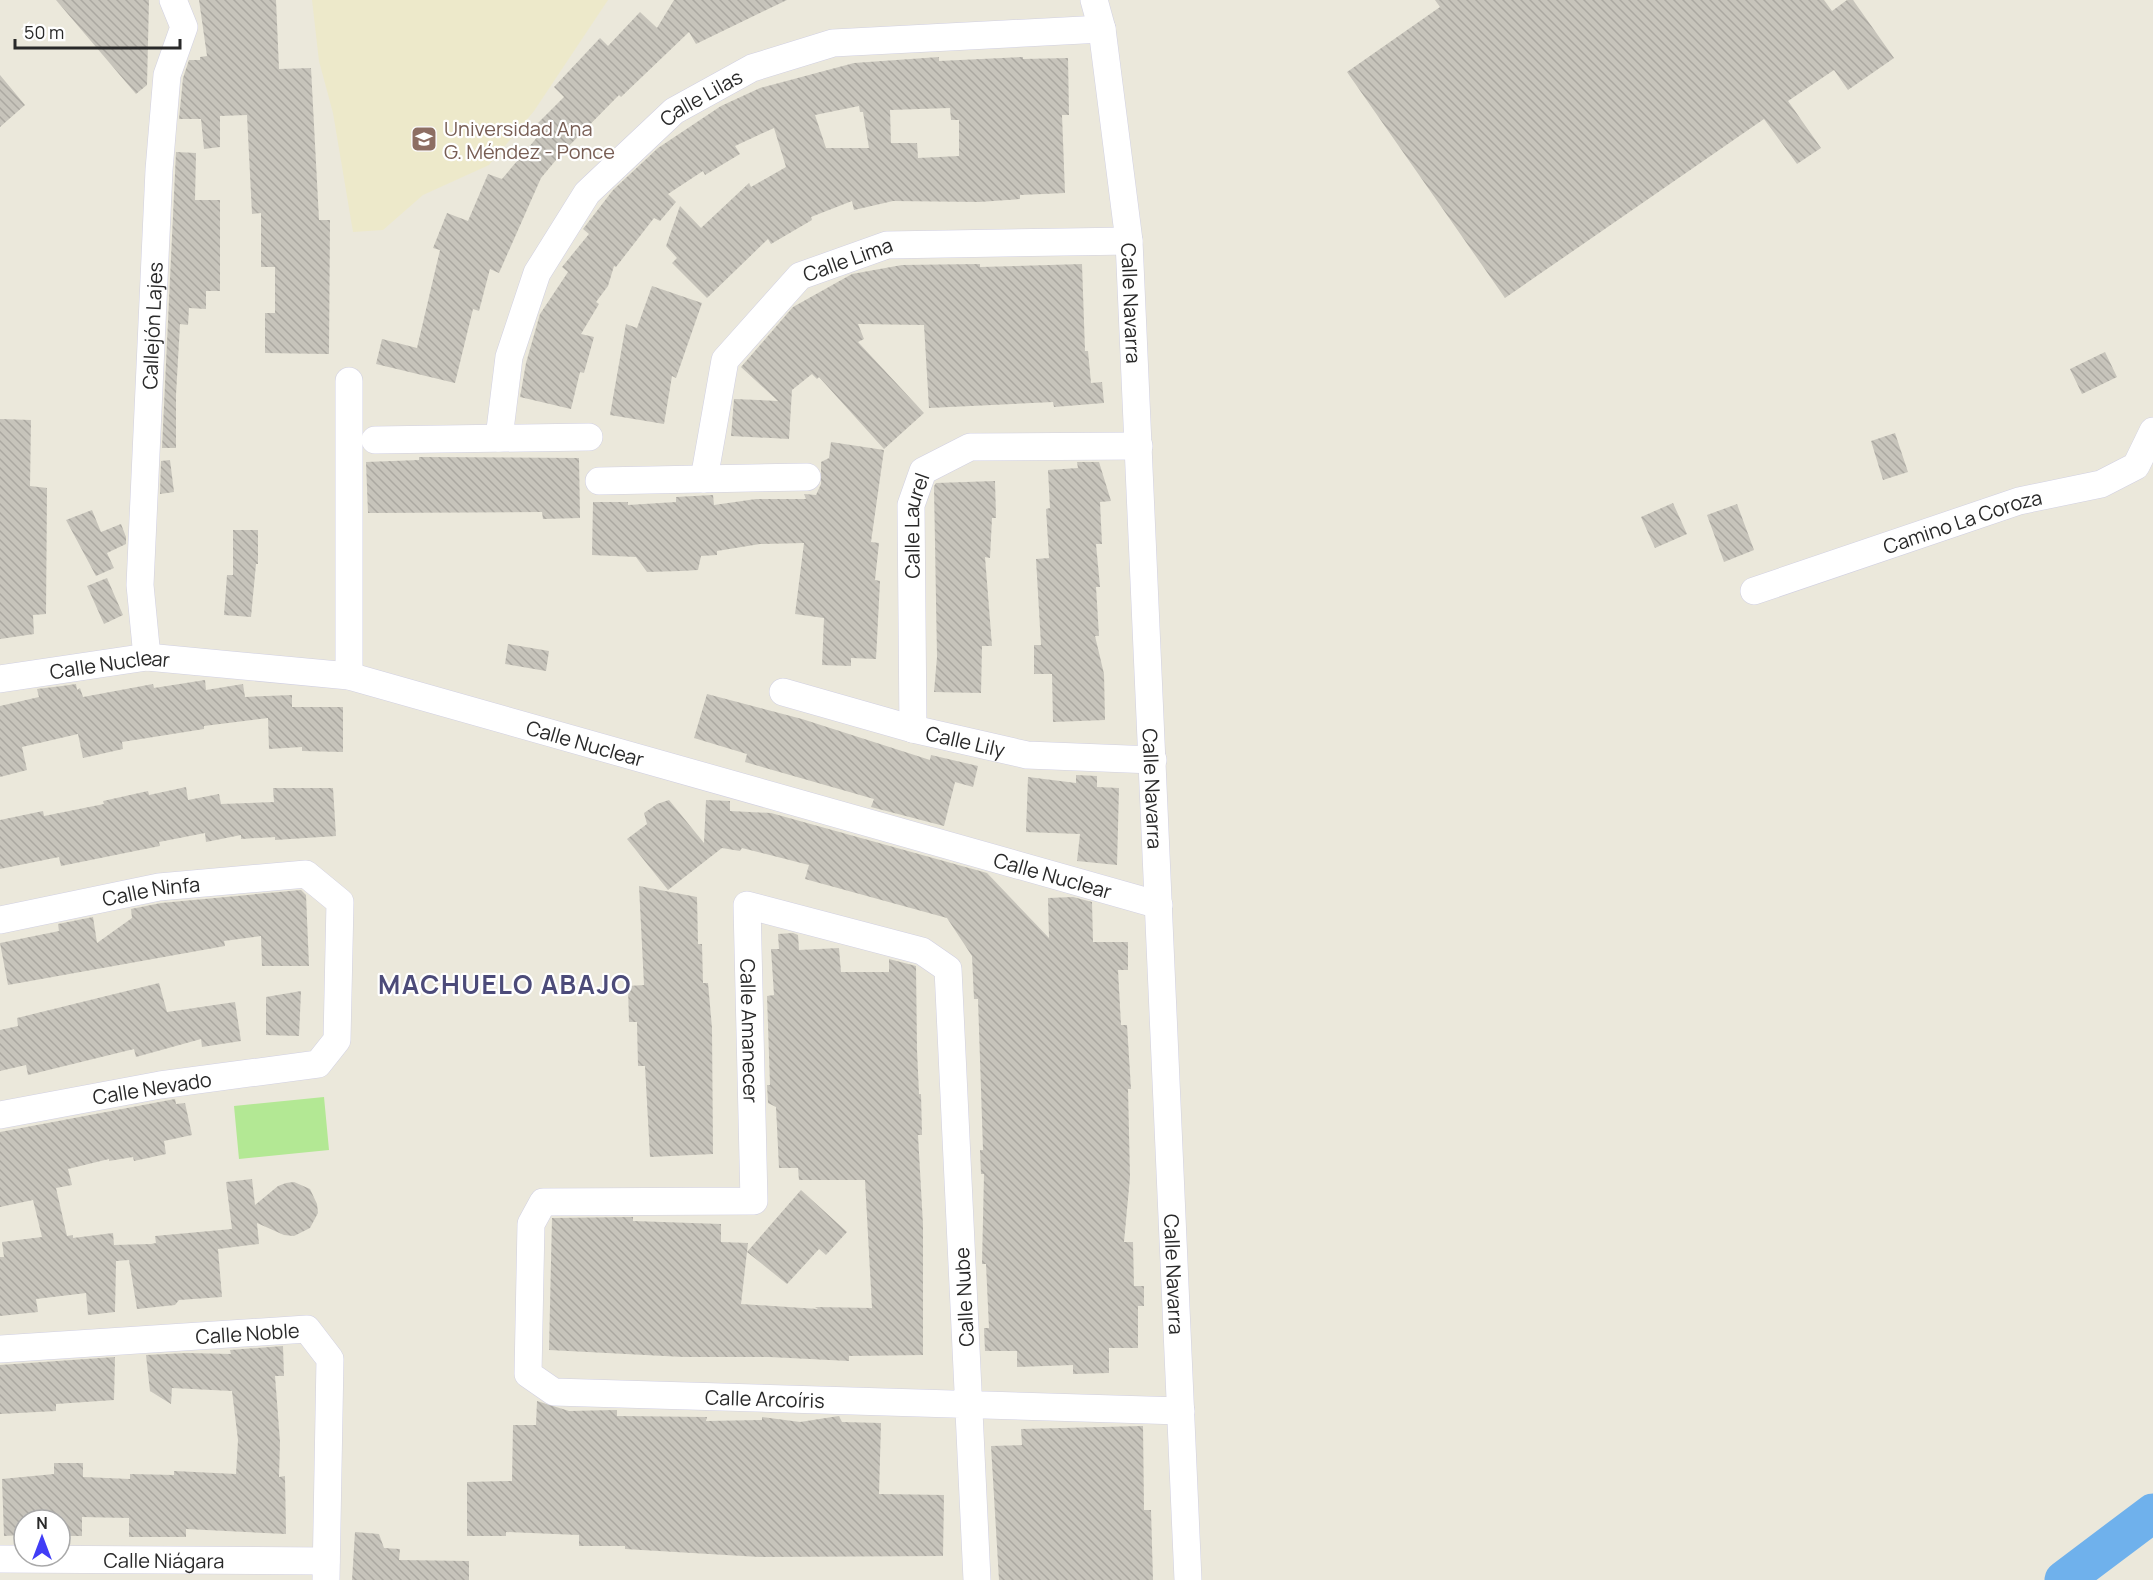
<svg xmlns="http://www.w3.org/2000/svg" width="2153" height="1580" viewBox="0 0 2153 1580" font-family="Manrope,sans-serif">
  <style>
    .education { fill: #ede9ca }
    .pitch { fill: #b3e894 }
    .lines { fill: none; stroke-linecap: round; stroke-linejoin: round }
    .river { stroke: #6fb1ec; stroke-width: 39 }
    .building { fill: url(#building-back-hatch); fill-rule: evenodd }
    .street-casing { stroke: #d1d0e2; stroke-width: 28 }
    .street { stroke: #fff; stroke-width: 27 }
    .labels { text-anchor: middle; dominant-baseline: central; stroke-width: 4.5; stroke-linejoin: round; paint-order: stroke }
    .street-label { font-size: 20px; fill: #292929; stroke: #fff }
    .education-label { font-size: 20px; fill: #785e54; stroke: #fff; text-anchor: start }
    .district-label { font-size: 26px; font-weight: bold; letter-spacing: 1.5px; fill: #4c4b79; stroke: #fff }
  </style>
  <defs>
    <pattern id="building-back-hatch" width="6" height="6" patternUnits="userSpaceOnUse" patternTransform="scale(1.5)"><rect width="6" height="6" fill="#c7c4bb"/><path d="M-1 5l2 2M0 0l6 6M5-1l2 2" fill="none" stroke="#aba8a1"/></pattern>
  </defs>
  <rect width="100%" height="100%" fill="#ebe8db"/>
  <path class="education" d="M 312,0 L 608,0 L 534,111 L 489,165 L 423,195 L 383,230 L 353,232 L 333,113 L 319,61 Z"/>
  <path class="pitch" d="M 324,1097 L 329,1150 L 239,1159 L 234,1106 Z"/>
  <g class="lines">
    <path class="river" d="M 2064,1580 L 2153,1513"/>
  </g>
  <path class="building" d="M 56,0 L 149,0 L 147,85 L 136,94 Z
    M 199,0 L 276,0 L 279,69 L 311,68 L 319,220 L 330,220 L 329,354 L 265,353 L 265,313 L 275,313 L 275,267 L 261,267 L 261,213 L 252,214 L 247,115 L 220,116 L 220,147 L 204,149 L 201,119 L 179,119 L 183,78 L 189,60 L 200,60 L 200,57 L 207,56 Z
    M 674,0 L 787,0 L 696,44 L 689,32 L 621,97 L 619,95 L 561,154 L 541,178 L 499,273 L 490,269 L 479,311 L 473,309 L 455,383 L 376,364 L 382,339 L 417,348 L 440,250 L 433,248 L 447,213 L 468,221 L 488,174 L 502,179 L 539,135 L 532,129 L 564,97 L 554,87 L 600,38 L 608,46 L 640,12 L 657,28 Z
    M 1435,0 L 1824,0 L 1832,11 L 1847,0 L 1853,0 L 1894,58 L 1848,90 L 1834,70 L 1788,101 L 1821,148 L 1797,164 L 1764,119 L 1505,298 L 1347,72 L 1440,7 Z
    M 939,57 L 939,61 L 1023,57 L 1023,59 L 1068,58 L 1069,115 L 1062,115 L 1065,193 L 1020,195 L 1020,199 L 979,202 L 893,201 L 854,210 L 852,201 L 811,217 L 812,220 L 771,244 L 768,239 L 707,298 L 672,263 L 677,258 L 666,246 L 680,206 L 701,228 L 749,183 L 751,187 L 786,167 L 774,128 L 735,146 L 740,154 L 705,175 L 703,171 L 668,194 L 676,202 L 660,221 L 654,218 L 616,267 L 614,266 L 608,286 L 596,302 L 599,304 L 581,334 L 594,337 L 584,373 L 580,372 L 571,409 L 520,397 L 526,363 L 540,314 L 568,272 L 562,267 L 589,234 L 583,229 L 613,190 L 658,148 L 721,106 L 760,88 L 854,63 ZM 859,106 L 860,112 L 863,112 L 869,148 L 826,148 L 815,115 ZM 950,108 L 951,120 L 959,120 L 959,156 L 918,158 L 917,143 L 891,143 L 890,110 Z
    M 0,75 L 25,105 L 0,127 Z
    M 176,152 L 196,153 L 195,200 L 220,200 L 220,291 L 206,291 L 206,309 L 189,308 L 188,325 L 180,324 L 176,395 L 176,448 L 162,448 Z
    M 980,264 L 980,267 L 1082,264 L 1085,351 L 1088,351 L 1091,383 L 1102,382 L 1104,403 L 1054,407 L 1053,402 L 929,408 L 924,325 L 858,324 L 864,339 L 858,342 L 924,413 L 884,449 L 819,377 L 817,379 L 812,374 L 792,390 L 789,439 L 731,436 L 734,399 L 778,401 L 741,367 L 793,307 L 852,274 L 902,265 Z
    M 652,286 L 702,303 L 676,378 L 672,376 L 664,424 L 610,415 L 626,324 L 637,328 Z
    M 2105,352 L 2117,377 L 2082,394 L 2070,369 Z
    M 0,419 L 31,420 L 30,486 L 47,488 L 46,614 L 33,615 L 34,634 L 0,639 Z
    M 1895,433 L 1908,472 L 1883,480 L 1871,441 Z
    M 831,442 L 884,450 L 871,542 L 879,543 L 875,580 L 880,581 L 876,659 L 851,658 L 851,666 L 822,665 L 824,618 L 795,614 L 804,543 L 760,544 L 717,551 L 717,555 L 701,556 L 698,570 L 681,571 L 647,572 L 636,557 L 592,555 L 593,502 L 628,502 L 628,505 L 676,502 L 676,497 L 713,495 L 714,505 L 756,499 L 806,499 L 804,494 L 816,495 L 821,484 L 821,462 L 829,458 Z
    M 419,457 L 579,458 L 580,518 L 543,519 L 542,512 L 368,513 L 366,462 L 419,460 Z
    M 170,460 L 174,492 L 160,494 L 161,461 Z
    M 1077,462 L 1099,462 L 1111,501 L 1100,502 L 1102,544 L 1096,544 L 1100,587 L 1096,587 L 1099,636 L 1095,636 L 1104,674 L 1105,720 L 1053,722 L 1052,674 L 1034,674 L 1034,645 L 1041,645 L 1036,559 L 1049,558 L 1046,509 L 1050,508 L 1048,470 L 1078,468 Z
    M 995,481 L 996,518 L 992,518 L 990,558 L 985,557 L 992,646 L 982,646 L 981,693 L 934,692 L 937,657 L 934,486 L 936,483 Z
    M 1673,503 L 1687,534 L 1655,548 L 1641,517 Z
    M 1737,504 L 1754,550 L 1724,562 L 1707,515 Z
    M 92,510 L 101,532 L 121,524 L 126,537 L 126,544 L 107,553 L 114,568 L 96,576 L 66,520 Z
    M 233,530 L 258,530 L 258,564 L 256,564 L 251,617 L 224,615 L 227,575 L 233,575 Z
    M 107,578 L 123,615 L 104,624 L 87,586 Z
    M 508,644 L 549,651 L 546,671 L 505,664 Z
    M 205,680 L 206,690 L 243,684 L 245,697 L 292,695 L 292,707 L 343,707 L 343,752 L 302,751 L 302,747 L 269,749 L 268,718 L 204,726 L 204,729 L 122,742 L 123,749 L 83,758 L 78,734 L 22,747 L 27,770 L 0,777 L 0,706 L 39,697 L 37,689 L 62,686 L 76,684 L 77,690 L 80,688 L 83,697 L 153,684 L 154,688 Z
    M 707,694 L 802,719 L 930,760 L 931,755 L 978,766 L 973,787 L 955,782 L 944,826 L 871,807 L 874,799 L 745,762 L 747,754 L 694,738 Z
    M 1076,775 L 1097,776 L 1097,787 L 1119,788 L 1117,865 L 1077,861 L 1080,834 L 1026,832 L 1028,777 L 1076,783 Z
    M 186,787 L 188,800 L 219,794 L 221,804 L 274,802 L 273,788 L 333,788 L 336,836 L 275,840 L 275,837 L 241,839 L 241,835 L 206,842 L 205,833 L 159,842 L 160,846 L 140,850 L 61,866 L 59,857 L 0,869 L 0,820 L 43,811 L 44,816 L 104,804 L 103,801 L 148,791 L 149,795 Z
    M 669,800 L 704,843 L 706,800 L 730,801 L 730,811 L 771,813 L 987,873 L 1049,938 L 1048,898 L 1073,897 L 1092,902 L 1093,942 L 1128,942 L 1128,970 L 1118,970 L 1121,1025 L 1127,1025 L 1131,1089 L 1128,1089 L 1130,1177 L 1124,1242 L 1133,1242 L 1134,1286 L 1144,1286 L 1144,1306 L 1138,1306 L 1138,1348 L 1109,1348 L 1109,1373 L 1073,1374 L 1073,1365 L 1017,1367 L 1017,1351 L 985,1351 L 984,1328 L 989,1328 L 986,1264 L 982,1264 L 984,1174 L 981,1174 L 980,1150 L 983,1150 L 978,999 L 974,999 L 972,956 L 947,918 L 805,879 L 809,865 L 742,848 L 740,851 L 722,848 L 668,890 L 627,839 L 647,824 L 644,813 L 657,804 Z
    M 639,886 L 697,897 L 698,944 L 702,944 L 703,983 L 708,983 L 712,1028 L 713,1154 L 650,1157 L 645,1066 L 638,1066 L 637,1022 L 629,1022 L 628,986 L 644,985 Z
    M 301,890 L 306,895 L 309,966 L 262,966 L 261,936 L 224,941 L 225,946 L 8,985 L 0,943 L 59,931 L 58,924 L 93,917 L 97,943 L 132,918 L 131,909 L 161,903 Z
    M 793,933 L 798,935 L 799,950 L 839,948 L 841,972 L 889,972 L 889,959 L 916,966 L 917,1050 L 919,1094 L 921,1094 L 922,1135 L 918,1135 L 923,1225 L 923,1355 L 849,1356 L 849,1361 L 770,1357 L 684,1357 L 549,1350 L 552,1218 L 633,1217 L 633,1221 L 721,1224 L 721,1242 L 748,1243 L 741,1304 L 818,1309 L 815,1307 L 872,1308 L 865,1180 L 799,1180 L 798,1168 L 779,1168 L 776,1107 L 768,1103 L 767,1085 L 770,1085 L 767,996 L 774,995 L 771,949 L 779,949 L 778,934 Z
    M 159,983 L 167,1012 L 235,1002 L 241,1041 L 202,1047 L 201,1039 L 136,1057 L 134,1049 L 28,1075 L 26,1065 L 0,1071 L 0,1030 L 18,1026 L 17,1018 Z
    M 301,991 L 299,1036 L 266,1035 L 266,997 Z
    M 175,1099 L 176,1104 L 185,1103 L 192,1135 L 164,1141 L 166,1154 L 134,1161 L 133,1157 L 109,1161 L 109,1159 L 68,1169 L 72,1185 L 56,1188 L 67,1236 L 73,1235 L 73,1238 L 113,1233 L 114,1245 L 151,1244 L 156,1243 L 155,1236 L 232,1229 L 226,1182 L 252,1179 L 255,1205 L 278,1186 L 286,1183 L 294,1182 L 310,1189 L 317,1204 L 318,1213 L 310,1228 L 294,1236 L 284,1235 L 257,1223 L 259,1244 L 218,1249 L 222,1297 L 179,1300 L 175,1305 L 137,1309 L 129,1260 L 116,1261 L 115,1312 L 88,1315 L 86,1293 L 36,1299 L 38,1312 L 0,1316 L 0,1257 L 4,1257 L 2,1242 L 42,1237 L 33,1200 L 0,1207 L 0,1132 Z
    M 801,1190 L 847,1232 L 826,1255 L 819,1249 L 787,1284 L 747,1252 Z
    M 283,1346 L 284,1376 L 275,1376 L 280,1442 L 279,1477 L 285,1476 L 286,1534 L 186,1529 L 186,1537 L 129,1537 L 129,1518 L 82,1517 L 82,1536 L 62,1536 L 62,1520 L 24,1520 L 24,1535 L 4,1536 L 2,1479 L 54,1474 L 54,1463 L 83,1463 L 83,1477 L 130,1479 L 130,1474 L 174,1475 L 174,1471 L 236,1474 L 238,1440 L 232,1391 L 172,1388 L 171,1404 L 150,1391 L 146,1355 L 187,1353 L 231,1354 L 230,1350 Z
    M 115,1357 L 114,1400 L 56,1404 L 56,1411 L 0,1414 L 0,1365 Z
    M 537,1401 L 569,1411 L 617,1410 L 617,1416 L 707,1417 L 706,1421 L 762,1420 L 762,1417 L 800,1422 L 839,1416 L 842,1422 L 881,1423 L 879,1494 L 944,1495 L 943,1556 L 760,1557 L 625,1549 L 625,1546 L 579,1546 L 579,1535 L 506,1532 L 506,1536 L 467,1536 L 467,1482 L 512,1481 L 513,1425 L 536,1425 Z
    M 1143,1426 L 1144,1510 L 1151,1510 L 1153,1580 L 999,1580 L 991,1446 L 1022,1445 L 1021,1429 Z
    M 355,1532 L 379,1534 L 384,1548 L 400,1549 L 399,1560 L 469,1561 L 469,1580 L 352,1580 Z"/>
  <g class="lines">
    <g class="street-casing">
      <g id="street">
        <path id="s1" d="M 1094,0 L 1102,29 L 1129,241 L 1188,1580"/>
        <path d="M 349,381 L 349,676"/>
        <path id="s2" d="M 499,438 L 509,357 L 537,273 L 587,193 L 674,111 L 752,68 L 833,43 L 1102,29"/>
        <path d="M 375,440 L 589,437"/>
        <path id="s3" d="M 704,479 L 725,360 L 800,276 L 887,245 L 1129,241"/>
        <path d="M 599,481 L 807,477"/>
        <path id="s4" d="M 1754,591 L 2019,501 L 2101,484 L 2136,466 L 2153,431"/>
        <path id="s5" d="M 147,657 L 140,585 L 159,170 L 167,75 L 184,27 L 173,0"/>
        <path id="s6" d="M 0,679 L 147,657 L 349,676 L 1159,905"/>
        <path id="s7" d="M 783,692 L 913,729 L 1027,755 L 1153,760"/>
        <path id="s8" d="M 913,729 L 911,505 L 923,471 L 970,447 L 1139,446"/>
        <path id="s9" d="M 0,920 L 159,887 L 306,874 L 340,902 L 337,1040 L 318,1064 L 160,1085 L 0,1115"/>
        <path id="s10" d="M 0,1349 L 307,1329 L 330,1359 L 326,1580"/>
        <path id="s11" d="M 0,1559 L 326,1561"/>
        <path id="s12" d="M 977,1580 L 948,969 L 922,951 L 747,905 L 754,1201 L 543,1202 L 531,1224 L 528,1374 L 554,1392 L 1181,1411"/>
      </g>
    </g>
    <use href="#street" class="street"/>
  </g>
  <defs>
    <g id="university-square" transform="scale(1.35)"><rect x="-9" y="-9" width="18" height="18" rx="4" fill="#8d6e63" stroke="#fff"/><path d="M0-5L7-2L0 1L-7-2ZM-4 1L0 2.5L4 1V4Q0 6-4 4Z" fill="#fff"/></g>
  </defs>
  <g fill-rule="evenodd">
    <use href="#university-square" x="424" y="139"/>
  </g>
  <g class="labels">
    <g class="street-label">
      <text stroke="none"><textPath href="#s2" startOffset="414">Calle Lilas</textPath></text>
      <text stroke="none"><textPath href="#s3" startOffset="284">Calle Lima</textPath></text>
      <text stroke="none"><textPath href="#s1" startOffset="306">Calle Navarra</textPath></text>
      <text stroke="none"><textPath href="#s5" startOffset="332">Callejón Lajes</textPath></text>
      <text stroke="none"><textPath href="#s4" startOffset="220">Camino La Coroza</textPath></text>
      <text stroke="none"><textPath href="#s8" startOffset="204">Calle Laurel</textPath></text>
      <text stroke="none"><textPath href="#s6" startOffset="111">Calle Nuclear</textPath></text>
      <text stroke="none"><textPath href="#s7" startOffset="189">Calle Lily</textPath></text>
      <text stroke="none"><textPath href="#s6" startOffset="597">Calle Nuclear</textPath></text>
      <text stroke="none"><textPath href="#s1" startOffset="792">Calle Navarra</textPath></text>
      <text stroke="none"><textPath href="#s6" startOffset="1083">Calle Nuclear</textPath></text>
      <text stroke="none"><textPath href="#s9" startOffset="154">Calle Ninfa</textPath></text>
      <text stroke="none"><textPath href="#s12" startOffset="950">Calle Amanecer</textPath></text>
      <text transform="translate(152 1088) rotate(-9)">Calle Nevado</text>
      <text stroke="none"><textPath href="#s1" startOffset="1278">Calle Navarra</textPath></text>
      <text transform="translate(964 1297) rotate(-93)">Calle Nube</text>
      <text stroke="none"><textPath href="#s10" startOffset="248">Calle Noble</textPath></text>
      <text stroke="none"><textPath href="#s12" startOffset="1749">Calle Arcoíris</textPath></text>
      <text stroke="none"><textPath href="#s11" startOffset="164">Calle Niágara</textPath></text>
    </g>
    <g class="education-label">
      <text x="444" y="128">Universidad Ana<tspan x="444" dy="23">G. Méndez - Ponce</tspan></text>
    </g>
    <g class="district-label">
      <text x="505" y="984">MACHUELO ABAJO</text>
    </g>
  </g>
  <g transform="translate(42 1538)"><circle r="28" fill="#ffffff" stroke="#a9a9a9" stroke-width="1.5"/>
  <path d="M0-4.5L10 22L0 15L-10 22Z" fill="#413df6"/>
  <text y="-9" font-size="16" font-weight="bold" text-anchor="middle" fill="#292929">N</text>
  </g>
  <path d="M15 39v9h165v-9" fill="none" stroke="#292929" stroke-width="3"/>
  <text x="24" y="39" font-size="18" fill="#292929" stroke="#ffffff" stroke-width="4.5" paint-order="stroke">50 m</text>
</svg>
